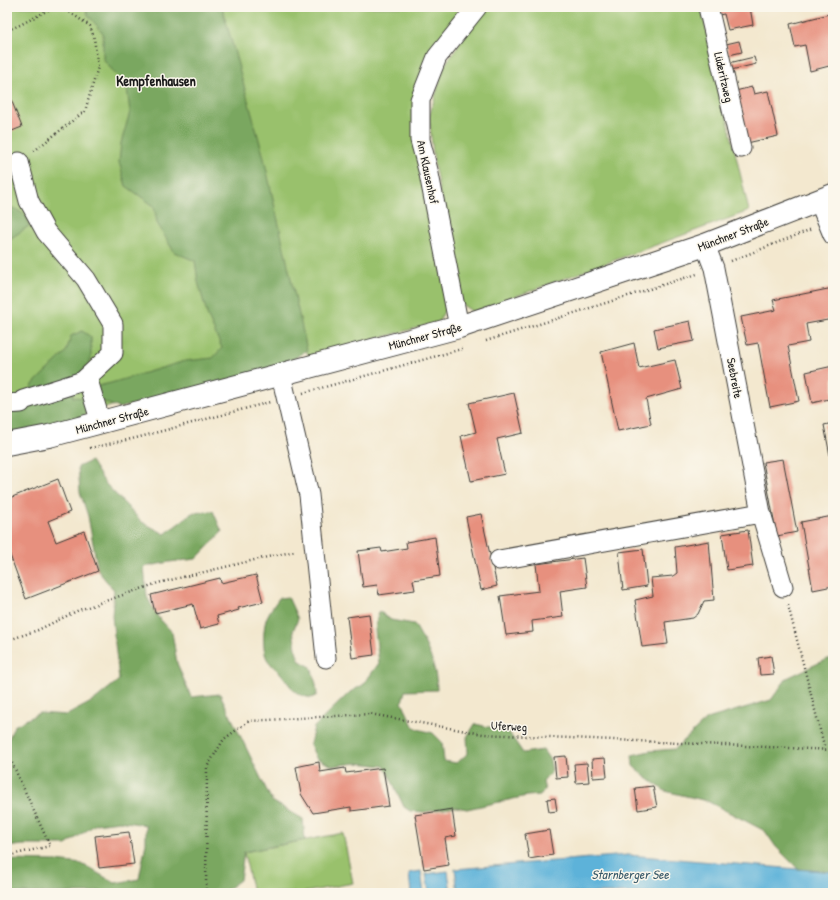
<svg xmlns="http://www.w3.org/2000/svg" width="840" height="900" viewBox="0 0 840 900" font-family="'Patrick Hand',sans-serif">
  <style>
    .green { fill: #99c16c; stroke: #5a6e44 }
    .forest { fill: #7aa760; stroke: #4b623e }
    .water { fill: #5db2d9; stroke: #3c677a }
    .building { fill: #e7907e }
    .lines { fill: none; stroke-linecap: round; stroke-linejoin: round }
    .minor-casing { stroke: #3c3b37; stroke-width: 21 }
    .major-casing { stroke: #3c3b37; stroke-width: 24 }
    .path { stroke: #3c3b37; stroke-width: 2.5; stroke-dasharray: 1 3; stroke-linecap: butt }
    .minor { stroke: #fff; stroke-width: 19 }
    .major { stroke: #fff; stroke-width: 22 }
    .labels { text-anchor: middle; dominant-baseline: central; stroke-width: 3; stroke-linejoin: round; paint-order: stroke }
    .street-label { font-size: 12px; fill: #1c1c1c; stroke: #fbf7ec }
    .water-label { font-size: 13px; font-style: italic; fill: #365868; stroke: #fbf7ec }
    .quarter-label { font-size: 14px; font-weight: bold; fill: #1c1c1c; stroke: #fbf7ec }
  </style>
  <rect width="100%" height="100%" fill="#fbf7ec"/>
  <filter id="ink" filterUnits="userSpaceOnUse"><feTurbulence type="fractalNoise" baseFrequency=".025" numOctaves="2"/><feDisplacementMap in="SourceGraphic" scale="8" xChannelSelector="R" yChannelSelector="G"/><feConvolveMatrix kernelMatrix="1 2 1 2 8 2 1 2 1" color-interpolation-filters="sRGB"/></filter>
  <filter id="wash" filterUnits="userSpaceOnUse"><feTurbulence type="fractalNoise" baseFrequency=".012" numOctaves="4" result="noise"/><feDisplacementMap in="SourceGraphic" scale="16" xChannelSelector="R" yChannelSelector="G"/><feGaussianBlur stdDeviation="0.9" result="paint"/><feColorMatrix in="noise" values="0 0 0 0 0 0 0 0 0 0 0 0 0 0 0 0 0 1.4 0 .05"/><feComposite in="paint" operator="in"/></filter>
  <g filter="url(#wash)">
    <rect width="100%" height="100%" fill="#f3e8cf"/>
    <path class="green" d="M 7,7 L 456,7 L 459,17 L 420,87 L 446,307 L 439,322 L 309,357 L 306,350 L 42,426 L 7,433 Z
      M 484,7 L 701,7 L 749,211 L 473,312 L 461,304 L 434,163 L 429,117 L 444,66 Z
      M 343,833 L 353,883 L 301,893 L 253,893 L 244,852 Z"/>
    <path class="forest" d="M 85,7 L 222,7 L 263,154 L 307,350 L 282,367 L 119,408 L 99,400 L 98,386 L 111,383 L 185,361 L 213,358 L 222,348 L 208,317 L 198,282 L 195,261 L 174,252 L 157,223 L 154,206 L 126,186 L 119,162 L 121,143 L 130,112 L 127,88 L 103,59 L 103,33 L 88,15 Z
      M 7,207 L 16,209 L 26,216 L 29,226 L 7,241 Z
      M 82,331 L 91,337 L 91,360 L 72,383 L 73,397 L 86,398 L 91,405 L 84,418 L 7,438 L 7,405 L 21,403 L 35,382 L 66,352 L 71,336 Z
      M 91,461 L 105,483 L 142,522 L 165,534 L 192,513 L 213,511 L 222,532 L 196,559 L 169,562 L 144,567 L 147,597 L 158,617 L 172,632 L 177,663 L 191,697 L 220,694 L 272,801 L 303,819 L 305,840 L 244,852 L 240,880 L 222,893 L 112,893 L 97,891 L 91,893 L 7,893 L 7,860 L 56,861 L 82,864 L 115,883 L 139,879 L 146,843 L 146,825 L 119,821 L 96,824 L 66,845 L 23,845 L 7,847 L 7,785 L 8,784 L 7,779 L 7,743 L 14,726 L 39,713 L 67,715 L 93,701 L 119,680 L 112,616 L 114,590 L 98,571 L 88,516 L 80,492 L 78,467 Z
      M 288,597 L 298,619 L 293,631 L 297,654 L 300,661 L 311,667 L 316,684 L 317,695 L 312,698 C 294,695 293,689 282,675 C 277,669 271,666 267,659 C 262,650 263,626 267,617 C 270,610 275,604 279,598 Z
      M 379,611 L 391,620 L 414,624 C 426,643 437,666 437,690 L 405,691 L 402,702 L 414,728 L 433,733 L 442,742 L 444,761 L 457,763 L 468,753 L 467,737 L 475,724 L 508,731 L 523,753 L 543,750 L 550,760 L 552,771 L 543,782 L 545,790 L 540,795 L 527,796 L 467,809 L 456,807 L 424,812 L 410,811 L 404,807 L 391,779 L 384,766 L 357,763 L 332,766 L 316,758 L 310,744 L 314,727 L 350,692 L 363,685 L 379,663 L 375,630 Z
      M 833,658 L 833,872 L 798,869 L 776,847 L 765,831 L 707,801 L 665,791 L 644,776 L 633,766 L 632,755 L 650,751 L 675,749 L 707,719 L 771,700 L 787,678 L 827,659 Z"/>
    <path class="water" d="M 628,855 L 833,872 L 833,893 L 458,893 L 455,869 Z
      M 421,871 L 424,893 L 411,893 L 409,873 Z
      M 448,871 L 451,893 L 429,893 L 426,874 Z"/>
    <g id="blocks">
      <path class="building" d="M 717,7 L 750,7 L 753,25 L 728,30 L 724,14 L 719,15 Z
        M 833,13 L 833,65 L 810,71 L 805,45 L 795,47 L 790,24 Z
        M 739,41 L 742,52 L 729,55 L 726,44 Z
        M 754,57 L 756,64 L 731,70 L 729,63 Z
        M 752,87 L 754,94 L 768,91 L 778,136 L 747,143 L 731,92 Z
        M 7,89 L 22,127 L 7,133 Z
        M 833,288 L 833,319 L 806,324 L 809,342 L 788,346 L 799,401 L 770,407 L 758,343 L 747,345 L 741,317 L 776,310 L 773,300 Z
        M 690,321 L 694,341 L 658,348 L 654,329 Z
        M 634,343 L 639,368 L 675,360 L 682,389 L 646,399 L 651,424 L 618,431 L 601,352 Z
        M 833,366 L 833,398 L 812,403 L 806,372 Z
        M 514,393 L 523,433 L 497,439 L 505,474 L 471,481 L 461,436 L 476,432 L 469,403 Z
        M 833,423 L 833,466 L 832,466 L 824,425 Z
        M 783,459 L 797,532 L 777,536 L 763,462 Z
        M 58,479 L 70,512 L 48,521 L 56,542 L 84,531 L 98,571 L 26,599 L 7,547 L 7,499 Z
        M 481,514 L 497,586 L 481,590 L 466,517 Z
        M 833,516 L 833,586 L 813,590 L 801,522 Z
        M 748,530 L 753,566 L 727,570 L 722,534 Z
        M 435,537 L 440,576 L 413,580 L 415,590 L 379,595 L 377,585 L 363,587 L 358,551 L 381,548 L 382,552 L 407,548 L 406,542 Z
        M 709,541 L 714,600 L 704,601 L 698,614 L 693,618 L 665,622 L 668,644 L 642,647 L 635,600 L 653,596 L 651,578 L 673,576 L 677,573 L 675,547 Z
        M 643,549 L 647,586 L 623,590 L 619,552 Z
        M 583,558 L 587,587 L 560,591 L 563,617 L 532,621 L 533,632 L 506,635 L 500,596 L 539,591 L 536,564 Z
        M 256,575 L 263,602 L 238,608 L 239,610 L 217,616 L 219,624 L 200,629 L 193,604 L 155,613 L 151,595 L 220,578 L 221,583 Z
        M 369,614 L 374,655 L 352,658 L 347,617 Z
        M 771,656 L 774,674 L 760,675 L 758,658 Z
        M 566,756 L 568,777 L 556,778 L 554,757 Z
        M 605,758 L 607,777 L 593,778 L 592,759 Z
        M 319,762 L 320,772 L 345,768 L 346,773 L 383,768 L 389,806 L 351,811 L 351,807 L 313,813 L 301,794 L 296,767 Z
        M 587,763 L 589,782 L 576,783 L 574,764 Z
        M 653,786 L 657,807 L 638,810 L 635,788 Z
        M 555,798 L 557,811 L 549,812 L 547,799 Z
        M 452,809 L 456,836 L 445,838 L 449,865 L 424,869 L 415,815 Z
        M 549,830 L 553,855 L 529,859 L 525,834 Z
        M 129,832 L 134,864 L 99,868 L 95,836 Z"/>
    </g>
  </g>
  <g filter="url(#ink)">
    <use href="#blocks" fill-opacity="0" stroke="#3c3b37" stroke-width="1"/>
    <g class="lines">
      <g class="minor-casing">
        <path id="minor" d="M 708,7 L 741,148
          M 819,201 L 833,235
          M 705,245 L 714,268 L 761,513 L 783,587
          M 459,327 L 429,174 L 420,140 L 420,100 L 437,57 L 477,7
          M 281,375 L 309,495 L 326,658
          M 87,377 L 101,423
          M 7,404 L 21,403 L 23,400 L 83,381 L 113,353 L 113,324 L 86,279 L 46,232 L 29,201 L 19,162
          M 499,560 L 761,513"/>
      </g>
      <g class="major-casing">
        <path id="major" d="M 7,444 L 49,436 L 459,327 L 705,245 L 833,195"/>
      </g>
      <path class="path" d="M 8,30 L 20,25 L 54,7
        M 34,151 L 85,111 L 98,67 L 94,38 L 90,26 L 62,7
        M 731,261 L 812,229
        M 486,341 L 697,274
        M 303,393 L 462,349
        M 90,448 L 136,438 L 270,402
        M 788,605 L 825,749
        M 7,639 L 9,640 L 38,630 L 79,610 L 158,583 L 263,558 L 296,551
        M 7,752 L 50,846 L 7,856
        M 206,893 L 207,767 L 224,739 L 249,721 L 370,714 L 483,734 L 833,750"/>
      <use href="#minor" class="minor"/>
      <use href="#major" class="major"/>
    </g>
  </g>
  <g class="labels">
    <g class="street-label">
      <text transform="translate(724 77) rotate(77)">Lüderitzweg</text>
      <text transform="translate(428 172) rotate(78)">Am Klausenhof</text>
      <text transform="translate(733 234) rotate(-21)">Münchner Straße</text>
      <text transform="translate(425 336) rotate(-15)">Münchner Straße</text>
      <text transform="translate(735 378) rotate(79)">Seebreite</text>
      <text transform="translate(112 420) rotate(-15)">Münchner Straße</text>
      <text transform="translate(509 726) rotate(3)">Uferweg</text>
    </g>
    <g class="water-label">
      <text x="630" y="874">Starnberger See</text>
    </g>
    <g class="quarter-label">
      <text x="156" y="80">Kempfenhausen</text>
    </g>
  </g>
  <rect width="840" height="900" fill="none" stroke="#fbf7ec" stroke-width="24"/>
</svg>
